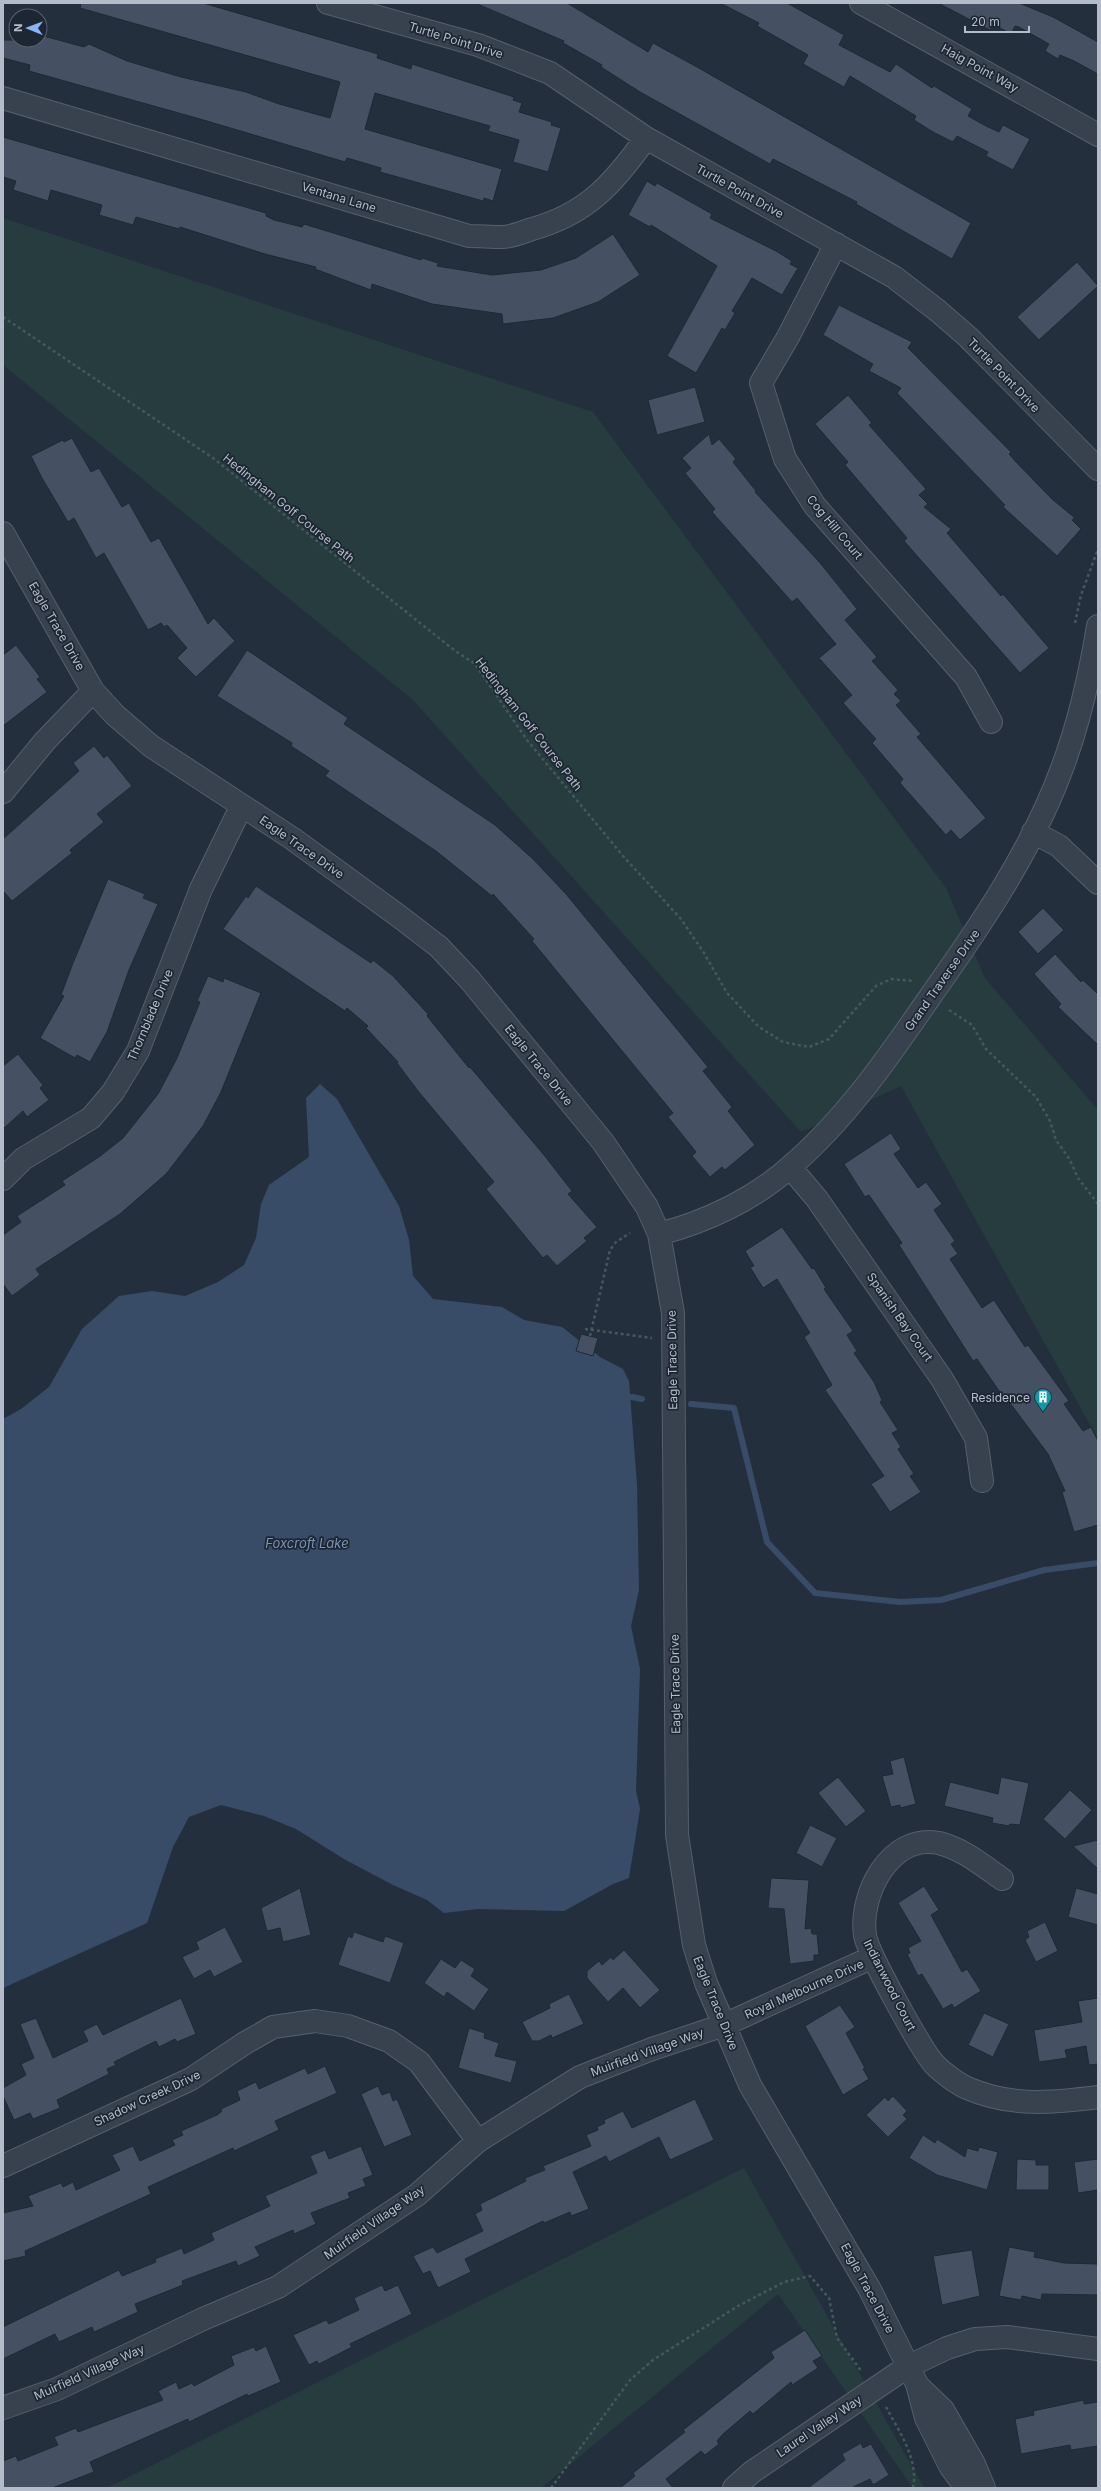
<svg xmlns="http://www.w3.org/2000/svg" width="1101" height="2491" viewBox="0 0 1101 2491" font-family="Inter,sans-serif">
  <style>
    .green { fill: #263c3f }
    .water { fill: #394c67 }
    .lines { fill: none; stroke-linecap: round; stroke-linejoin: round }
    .stream { stroke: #394c67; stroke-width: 6 }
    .building { fill: #455162; stroke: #1f2835 }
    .minor-casing { stroke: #565f6c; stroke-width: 24 }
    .path { stroke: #44595c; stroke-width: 2.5; stroke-dasharray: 3 3; stroke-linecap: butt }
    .minor { stroke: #38414e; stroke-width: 22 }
    .labels { text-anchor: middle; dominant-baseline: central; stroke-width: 3.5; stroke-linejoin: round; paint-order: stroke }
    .street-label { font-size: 12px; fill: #b4bcc9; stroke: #1d2633 }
    .poi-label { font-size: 12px; fill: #b4bcc9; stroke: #1d2633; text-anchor: end }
    .water-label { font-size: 13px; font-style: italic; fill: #7c92b1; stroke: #1d2633 }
  </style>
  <rect width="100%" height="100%" fill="#242f3e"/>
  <path class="green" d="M 3,218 L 593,412 L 946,888 L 985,978 L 1098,1110 L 1098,1439 L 901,1086 L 801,1132 L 413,700 L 3,365 Z
    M 744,2168 L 924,2488 L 913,2488 L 778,2294 L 541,2488 L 107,2488 Z"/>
  <path class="water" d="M 320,1084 L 337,1099 L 399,1206 L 409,1240 L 413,1276 L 433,1299 L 502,1307 L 524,1320 L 562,1327 L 600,1357 L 623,1369 L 629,1381 L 637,1485 L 639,1590 L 631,1626 L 640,1669 L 636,1791 L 640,1809 L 629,1878 L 613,1884 L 564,1911 L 478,1909 L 444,1913 L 427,1900 L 393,1885 L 344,1859 L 296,1829 L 264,1816 L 221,1805 L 189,1817 L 173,1847 L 147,1923 L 3,1988 L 3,1419 L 21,1409 L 49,1387 L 82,1329 L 119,1296 L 152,1291 L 185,1296 L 218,1282 L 244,1265 L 256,1238 L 261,1204 L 269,1185 L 309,1157 L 306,1098 Z"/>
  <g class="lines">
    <path class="stream" d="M 632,1397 L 642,1399
      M 691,1404 L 734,1408 L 767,1542 L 815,1593 L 900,1602 L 941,1600 L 1044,1570 L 1098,1563"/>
  </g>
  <path class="building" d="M 81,3 L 203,3 L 378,54 L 377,58 L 411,69 L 412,64 L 514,97 L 513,100 L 522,103 L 519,112 L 552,122 L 551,125 L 561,128 L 548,172 L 513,162 L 519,140 L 488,131 L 490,126 L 375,93 L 365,129 L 502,169 L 493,201 L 484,198 L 483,201 L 380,172 L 381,168 L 347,158 L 345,162 L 200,119 L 29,71 L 30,65 L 3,58 L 3,40 L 40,40 L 40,35 L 84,47 L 89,44 L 127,61 L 181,77 L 246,92 L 279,104 L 330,118 L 340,82 L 80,8 Z
    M 475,3 L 567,3 L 648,52 L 653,43 L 697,67 L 971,223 L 952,259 L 856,204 L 857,202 L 773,159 L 770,164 L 640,92 L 601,67 L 602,65 L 563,43 L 564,41 Z
    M 720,3 L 787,3 L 844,35 L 839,45 L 890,72 L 896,64 L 932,88 L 934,86 L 972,109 L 968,116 L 984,125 L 999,132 L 1003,125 L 1030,139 L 1013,170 L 986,156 L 988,152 L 957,136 L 953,142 L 933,132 L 914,120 L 916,116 L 850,76 L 844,87 L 803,64 L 808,55 L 757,26 L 759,23 Z
    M 938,3 L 1019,3 L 1053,17 L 1098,42 L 1098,74 L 1074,61 L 1060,55 L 1058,59 L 1045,51 L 1049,44 L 1019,27 L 1015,26 L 1011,34 L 993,24 L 990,30 Z
    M 3,137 L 266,213 L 266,216 L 274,220 L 302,227 L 304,224 L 421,260 L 422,258 L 438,263 L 437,266 L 492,275 L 541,270 L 576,258 L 613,234 L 640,275 L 598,302 L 553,318 L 503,324 L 502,314 L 432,304 L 372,284 L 371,290 L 315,269 L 316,267 L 265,254 L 180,227 L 179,229 L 136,217 L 133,225 L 99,215 L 102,205 L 51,190 L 48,201 L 13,190 L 16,181 L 3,177 Z
    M 647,181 L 655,186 L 657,183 L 712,214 L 710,218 L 776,251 L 792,261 L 790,264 L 798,268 L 782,295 L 752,278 L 732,311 L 735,313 L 725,330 L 722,328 L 696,373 L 667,356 L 717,266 L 651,225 L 650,227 L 628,215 Z
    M 1077,262 L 1098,286 L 1039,340 L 1017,317 Z
    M 839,305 L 912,342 L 908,348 L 1011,452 L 1009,454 L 1016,462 L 1052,499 L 1075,518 L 1072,520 L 1081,529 L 1057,556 L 1003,507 L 1005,505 L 897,393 L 901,388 L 869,371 L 873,364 L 823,335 Z
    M 695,387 L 705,422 L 657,435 L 648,400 Z
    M 848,395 L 872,423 L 869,425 L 926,489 L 919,495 L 928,504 L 924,507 L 951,529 L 947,533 L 1001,596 L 1003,594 L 1049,648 L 1020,673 L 904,541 L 907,538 L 845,465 L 848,462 L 815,424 Z
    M 709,434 L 712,445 L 719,439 L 736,459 L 733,462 L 756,491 L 755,492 L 821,564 L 857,609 L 845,620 L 877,657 L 872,661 L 898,690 L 894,694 L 901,701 L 896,705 L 921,734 L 917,737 L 986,818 L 960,840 L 951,830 L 946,835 L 900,783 L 903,779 L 872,743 L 876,739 L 843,703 L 852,695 L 819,658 L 836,644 L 797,598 L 792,602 L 712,512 L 715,509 L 685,473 L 691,468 L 682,458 Z
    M 72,438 L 91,472 L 99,468 L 122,507 L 129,503 L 151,542 L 159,538 L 208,624 L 214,618 L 235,641 L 196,677 L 177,658 L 187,648 L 167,625 L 164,627 L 161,623 L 148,630 L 104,553 L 96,558 L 74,518 L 68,522 L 42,478 L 31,456 L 63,440 L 64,442 Z
    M 16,645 L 40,677 L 37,679 L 47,692 L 3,726 L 3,655 Z
    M 247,650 L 348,718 L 344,724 L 495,825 L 533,859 L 566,894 L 708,1067 L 703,1071 L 732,1107 L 728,1111 L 755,1145 L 725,1170 L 722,1167 L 710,1177 L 692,1156 L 696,1152 L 668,1117 L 673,1113 L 532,941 L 534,939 L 493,894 L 492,896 L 436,851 L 325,776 L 329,771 L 291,746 L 292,743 L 217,696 Z
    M 94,746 L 104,758 L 107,755 L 132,786 L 97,814 L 104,822 L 70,850 L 72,853 L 12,901 L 3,891 L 3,839 L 79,771 L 73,763 Z
    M 108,879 L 145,894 L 143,898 L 158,904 L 129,970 L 107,1032 L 90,1062 L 77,1055 L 75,1058 L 40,1038 L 64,996 L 61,995 L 73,963 Z
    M 256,886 L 371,963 L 373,960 L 393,976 L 428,1014 L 427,1016 L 469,1068 L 470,1067 L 544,1155 L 572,1191 L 568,1194 L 597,1227 L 584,1238 L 587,1241 L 557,1266 L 547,1255 L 543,1258 L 486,1189 L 494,1182 L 418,1091 L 397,1063 L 398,1062 L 366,1028 L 368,1026 L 347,1008 L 345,1011 L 223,929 L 246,896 L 248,898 Z
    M 1043,908 L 1064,930 L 1038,954 L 1018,932 Z
    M 1055,954 L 1081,982 L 1083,980 L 1098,994 L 1098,1045 L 1058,1007 L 1061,1004 L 1034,974 Z
    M 208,976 L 223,982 L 224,978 L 261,993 L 221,1092 L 203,1126 L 166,1174 L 120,1214 L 36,1269 L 40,1275 L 12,1296 L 3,1284 L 3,1235 L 21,1222 L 17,1216 L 65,1185 L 62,1181 L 99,1157 L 123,1138 L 158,1094 L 177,1058 L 200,1002 L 197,1001 Z
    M 18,1054 L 43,1085 L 40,1088 L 49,1100 L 27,1117 L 23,1111 L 3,1129 L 3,1066 Z
    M 891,1133 L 901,1149 L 894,1154 L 918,1188 L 926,1182 L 942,1204 L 934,1210 L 955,1241 L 951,1244 L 958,1254 L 950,1259 L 982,1308 L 994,1300 L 1025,1347 L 1028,1345 L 1069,1401 L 1064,1404 L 1083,1431 L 1091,1427 L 1098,1441 L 1098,1525 L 1074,1532 L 1062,1492 L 1065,1491 L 1048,1454 L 1007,1399 L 1006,1401 L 977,1359 L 973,1361 L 899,1245 L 902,1243 L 869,1195 L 865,1197 L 844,1164 Z
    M 782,1227 L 812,1269 L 814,1268 L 826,1288 L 824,1289 L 853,1331 L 847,1335 L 857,1351 L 854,1353 L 874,1382 L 882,1400 L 880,1402 L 898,1430 L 892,1433 L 901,1447 L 898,1449 L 914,1474 L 910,1476 L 921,1492 L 890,1512 L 871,1484 L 884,1476 L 825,1390 L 832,1385 L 804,1337 L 810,1333 L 777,1279 L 763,1288 L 750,1267 L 754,1266 L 745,1251 Z
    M 581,1334 L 598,1338 L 593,1356 L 576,1351 Z
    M 904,1757 L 916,1804 L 900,1808 L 900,1805 L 891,1807 L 882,1776 L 893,1774 L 890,1761 Z
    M 838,1777 L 866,1811 L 846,1827 L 818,1793 Z
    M 1001,1777 L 1029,1783 L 1020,1825 L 1010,1824 L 1009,1826 L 992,1823 L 993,1818 L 944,1806 L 950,1782 L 998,1794 Z
    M 1070,1790 L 1092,1810 L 1065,1839 L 1043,1819 Z
    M 810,1825 L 837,1838 L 822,1867 L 796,1853 Z
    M 1098,1840 L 1098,1869 L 1073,1846 Z
    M 771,1878 L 809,1880 L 805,1929 L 811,1928 L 812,1934 L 817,1934 L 819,1955 L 814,1955 L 814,1961 L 790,1964 L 784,1909 L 768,1908 Z
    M 924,1886 L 939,1910 L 931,1915 L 962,1972 L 967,1969 L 981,1991 L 954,2008 L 952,2004 L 943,2009 L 922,1974 L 918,1976 L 907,1954 L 910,1953 L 908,1948 L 921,1941 L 898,1903 Z
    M 300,1888 L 311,1935 L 283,1942 L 280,1928 L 267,1931 L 261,1908 Z
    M 1076,1888 L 1098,1894 L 1098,1925 L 1068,1917 Z
    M 1045,1922 L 1058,1951 L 1036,1962 L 1025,1940 L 1029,1937 L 1027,1931 Z
    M 225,1927 L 243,1962 L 214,1977 L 210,1970 L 194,1979 L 182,1957 L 199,1949 L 196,1942 Z
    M 354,1932 L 383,1942 L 385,1936 L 404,1943 L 390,1983 L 338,1965 L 348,1936 L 352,1938 Z
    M 624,1950 L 660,1990 L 640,2008 L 623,1988 L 608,2002 L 587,1978 L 587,1971 L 599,1961 L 602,1965 L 611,1957 L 613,1960 Z
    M 441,1959 L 455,1968 L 461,1960 L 475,1969 L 471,1976 L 489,1989 L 474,2011 L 447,1992 L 444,1997 L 424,1983 Z
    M 569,1994 L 584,2024 L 552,2038 L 551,2035 L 539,2041 L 532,2041 L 522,2022 L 550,2008 L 549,2004 Z
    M 181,1998 L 196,2034 L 177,2042 L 175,2039 L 159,2047 L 156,2041 L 114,2062 L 116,2065 L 107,2069 L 109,2074 L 57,2100 L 60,2108 L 33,2119 L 30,2113 L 14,2120 L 3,2096 L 3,2088 L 26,2075 L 21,2064 L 34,2058 L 20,2024 L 36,2018 L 53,2058 L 88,2041 L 83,2031 L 97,2024 L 103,2035 Z
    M 1098,1998 L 1098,2064 L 1089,2065 L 1086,2046 L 1065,2050 L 1067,2058 L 1039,2062 L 1034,2030 L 1082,2022 L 1078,2001 Z
    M 840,2005 L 855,2027 L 846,2033 L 865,2068 L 863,2069 L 869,2079 L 843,2095 L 805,2026 Z
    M 984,2013 L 1009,2024 L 993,2057 L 968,2045 Z
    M 469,2028 L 485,2033 L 484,2038 L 499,2043 L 495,2056 L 517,2061 L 511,2083 L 458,2068 Z
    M 325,2066 L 337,2093 L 275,2121 L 279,2130 L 234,2151 L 233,2148 L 148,2187 L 151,2194 L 25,2251 L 26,2256 L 3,2261 L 3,2213 L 33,2206 L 28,2196 L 61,2183 L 63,2187 L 73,2182 L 76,2190 L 120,2170 L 112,2155 L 133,2146 L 140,2161 L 175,2145 L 172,2140 L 183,2135 L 181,2131 L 217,2115 L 222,2111 L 221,2109 L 240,2100 L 237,2091 L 256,2082 L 259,2089 L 305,2068 L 308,2074 Z
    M 378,2086 L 382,2095 L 390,2092 L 393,2101 L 397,2099 L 412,2135 L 384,2147 L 361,2094 Z
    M 893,2096 L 907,2111 L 903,2115 L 907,2119 L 888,2137 L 866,2115 L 885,2097 L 888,2101 Z
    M 695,2099 L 714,2140 L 670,2160 L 659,2137 L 609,2162 L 606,2156 L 573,2172 L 589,2209 L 571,2216 L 570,2212 L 544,2223 L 543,2221 L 465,2259 L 471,2272 L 438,2288 L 430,2271 L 423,2274 L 413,2256 L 433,2247 L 437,2253 L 483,2231 L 475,2214 L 482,2210 L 480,2204 L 526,2181 L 525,2178 L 545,2170 L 543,2166 L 591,2146 L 586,2135 L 598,2130 L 597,2127 L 605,2123 L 604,2120 L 623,2111 L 632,2128 Z
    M 923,2135 L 935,2143 L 937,2139 L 965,2157 L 967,2148 L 978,2151 L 979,2147 L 998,2152 L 987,2190 L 937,2175 L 909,2158 Z
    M 361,2146 L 373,2175 L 363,2179 L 366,2186 L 348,2193 L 350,2198 L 311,2213 L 316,2224 L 294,2234 L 293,2230 L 255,2247 L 260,2256 L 238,2266 L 236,2261 L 182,2281 L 183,2285 L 135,2304 L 138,2312 L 94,2332 L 92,2327 L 59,2342 L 55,2334 L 3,2359 L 3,2327 L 119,2270 L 122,2276 L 156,2262 L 155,2259 L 182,2248 L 184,2254 L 214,2240 L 211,2233 L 270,2206 L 265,2196 L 317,2173 L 310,2156 L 325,2150 L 329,2159 Z
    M 1017,2159 L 1036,2160 L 1036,2165 L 1049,2165 L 1049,2190 L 1016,2190 Z
    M 1098,2159 L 1098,2190 L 1078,2193 L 1074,2162 Z
    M 1009,2247 L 1035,2252 L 1034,2257 L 1064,2263 L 1098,2264 L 1098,2295 L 1042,2294 L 1041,2300 L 1022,2296 L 1021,2300 L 999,2296 Z
    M 972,2250 L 980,2296 L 942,2305 L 933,2256 Z
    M 382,2285 L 385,2291 L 398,2285 L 412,2314 L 350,2344 L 352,2347 L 319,2364 L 317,2361 L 309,2365 L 293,2335 L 326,2320 L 329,2324 L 359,2310 L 354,2298 Z
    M 805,2330 L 822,2356 L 813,2361 L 818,2368 L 792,2385 L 791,2382 L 753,2414 L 750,2411 L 723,2434 L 717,2441 L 719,2444 L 705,2455 L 701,2451 L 666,2479 L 673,2488 L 620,2488 L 635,2476 L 633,2473 L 685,2432 L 683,2430 L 774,2358 L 771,2352 Z
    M 266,2346 L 281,2382 L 248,2396 L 247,2394 L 189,2422 L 188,2419 L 90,2462 L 94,2472 L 52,2488 L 3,2488 L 3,2461 L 16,2456 L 18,2461 L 58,2445 L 54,2437 L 76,2428 L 78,2432 L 163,2400 L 158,2391 L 176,2382 L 179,2389 L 192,2383 L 194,2386 L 234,2365 L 231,2356 L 254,2347 L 256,2351 Z
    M 1084,2400 L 1084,2404 L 1098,2402 L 1098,2446 L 1071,2450 L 1070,2445 L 1021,2454 L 1015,2419 L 1034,2415 L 1033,2411 Z
    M 861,2443 L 863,2448 L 871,2444 L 889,2475 L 873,2485 L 870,2479 L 851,2488 L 808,2488 L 845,2460 L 842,2454 Z"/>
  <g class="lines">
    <g class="minor-casing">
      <path id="minor" d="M 328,3 L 478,45 L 550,73 L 646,138 L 894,277 L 938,311 L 968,337 L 1098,469
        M 861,3 L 1098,135
        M 3,98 L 469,236 C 480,236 491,237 502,237 C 512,237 523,232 532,229 C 587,214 614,183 646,138
        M 836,244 L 788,337 L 761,383 L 785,459 L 815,506 L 966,677 L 991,722
        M 3,533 L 93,691 L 115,715 L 151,746 L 293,839 L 400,917 L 439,947 L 470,980 L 603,1142 L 647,1207 L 659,1234 L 673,1313 L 677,1835 L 694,1945 L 706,1983 L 750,2085 L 869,2288 L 917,2384 L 926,2418 L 950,2466 L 966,2488
        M 3,792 L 45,741 L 93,691
        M 1033,832 L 1059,846 L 1098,883
        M 790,1167 L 817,1199 L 942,1379 L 976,1438 L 982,1481
        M 3,1179 L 23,1159 L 91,1118 L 113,1092 L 138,1051 L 201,889 L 241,807
        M 659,1234 C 706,1222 754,1199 790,1167 C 847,1118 890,1055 932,994 C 981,925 1031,851 1061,771 C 1079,724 1090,675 1098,626
        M 1002,1879 C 982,1865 963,1849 939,1843 C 890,1833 859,1895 865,1935 C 867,1952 922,2051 935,2065 C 943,2073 958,2084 967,2088 C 1011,2107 1052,2103 1098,2097
        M 3,2166 L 191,2079 L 245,2043 L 273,2027 L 315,2021 L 348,2026 L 389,2041 L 419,2062 L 478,2141
        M 918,2386 L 943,2410 L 974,2464 L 984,2488
        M 3,2408 L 57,2389 L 203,2319 L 278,2287 L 417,2195 L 478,2141 L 580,2077 L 652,2049 L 724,2025 L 873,1957
        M 734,2488 L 752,2472 L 907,2367 L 947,2348 L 975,2339 L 1007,2337 L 1098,2349"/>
    </g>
    <path class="path" d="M 3,317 L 213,458 L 454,650 L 475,664 L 527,740 L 623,856 L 681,919 L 704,953 L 727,993 L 759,1027 L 783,1042 L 809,1047 L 829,1039 L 876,986 L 891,979 L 914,981
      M 1075,623 L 1081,595 L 1098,549
      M 949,1010 L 972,1025 L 986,1049 L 1036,1097 L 1050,1121 L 1056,1140 L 1070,1160 L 1078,1178 L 1098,1204
      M 585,1329 L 652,1338
      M 590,1336 L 610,1250 L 616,1242 L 630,1233
      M 886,2407 C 899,2431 919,2460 913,2488
      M 551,2488 L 630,2380 L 653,2360 L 738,2306 L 784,2282 L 810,2276 L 829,2298 L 837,2338 L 862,2372"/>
    <use href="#minor" class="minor"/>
  </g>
  <defs>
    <g id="building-pin" transform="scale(0.9)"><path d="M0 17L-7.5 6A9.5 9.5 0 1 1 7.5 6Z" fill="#0f9aa8" stroke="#1d2633"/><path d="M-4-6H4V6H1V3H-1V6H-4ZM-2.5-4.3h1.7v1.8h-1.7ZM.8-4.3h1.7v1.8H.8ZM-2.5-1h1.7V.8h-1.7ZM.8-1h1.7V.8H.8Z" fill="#fff"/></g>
  </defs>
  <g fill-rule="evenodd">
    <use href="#building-pin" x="1043" y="1397"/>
  </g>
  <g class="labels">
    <g class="street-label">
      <text transform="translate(456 40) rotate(17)">Turtle Point Drive</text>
      <text transform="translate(980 68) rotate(29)">Haig Point Way</text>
      <text transform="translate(740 191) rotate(29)">Turtle Point Drive</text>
      <text transform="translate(339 197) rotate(17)">Ventana Lane</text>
      <text transform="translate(1004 375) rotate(46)">Turtle Point Drive</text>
      <text transform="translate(289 508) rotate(39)">Hedingham Golf Course Path</text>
      <text transform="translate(835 527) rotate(50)">Cog Hill Court</text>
      <text transform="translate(57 626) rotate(60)">Eagle Trace Drive</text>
      <text transform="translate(529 724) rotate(52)">Hedingham Golf Course Path</text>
      <text transform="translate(302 847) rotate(35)">Eagle Trace Drive</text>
      <text transform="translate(942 980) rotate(-55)">Grand Traverse Drive</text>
      <text transform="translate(150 1015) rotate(-67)">Thornblade Drive</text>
      <text transform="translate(539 1065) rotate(51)">Eagle Trace Drive</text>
      <text transform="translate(900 1317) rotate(55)">Spanish Bay Court</text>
      <text transform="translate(672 1360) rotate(-91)">Eagle Trace Drive</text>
      <text transform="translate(675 1684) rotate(-91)">Eagle Trace Drive</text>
      <text transform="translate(890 1985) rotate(63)">Indianwood Court</text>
      <text transform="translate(804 1989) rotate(-24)">Royal Melbourne Drive</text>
      <text transform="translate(716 2003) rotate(68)">Eagle Trace Drive</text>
      <text transform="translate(647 2052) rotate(-20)">Muirfield Village Way</text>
      <text transform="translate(147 2098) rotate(-25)">Shadow Creek Drive</text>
      <text transform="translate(374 2222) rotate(-35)">Muirfield Village Way</text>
      <text transform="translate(868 2288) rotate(62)">Eagle Trace Drive</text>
      <text transform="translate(89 2372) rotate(-24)">Muirfield Village Way</text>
      <text transform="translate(819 2426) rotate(-34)">Laurel Valley Way</text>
    </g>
    <g class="poi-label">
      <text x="1030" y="1397">Residence</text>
    </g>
    <g class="water-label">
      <text x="307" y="1543">Foxcroft Lake</text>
    </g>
  </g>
  <rect width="1101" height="2491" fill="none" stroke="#b4bcc9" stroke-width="8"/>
  <g transform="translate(28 28) rotate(271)"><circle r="19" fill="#1d2633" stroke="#59626f"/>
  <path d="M0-3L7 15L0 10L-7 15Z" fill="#8ab4f8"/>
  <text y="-6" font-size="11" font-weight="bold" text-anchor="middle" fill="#b4bcc9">N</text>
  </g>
  <path d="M965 26v6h64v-6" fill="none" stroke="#b4bcc9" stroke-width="2"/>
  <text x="971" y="26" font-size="12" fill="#b4bcc9" stroke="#1d2633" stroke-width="3" paint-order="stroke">20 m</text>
</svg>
